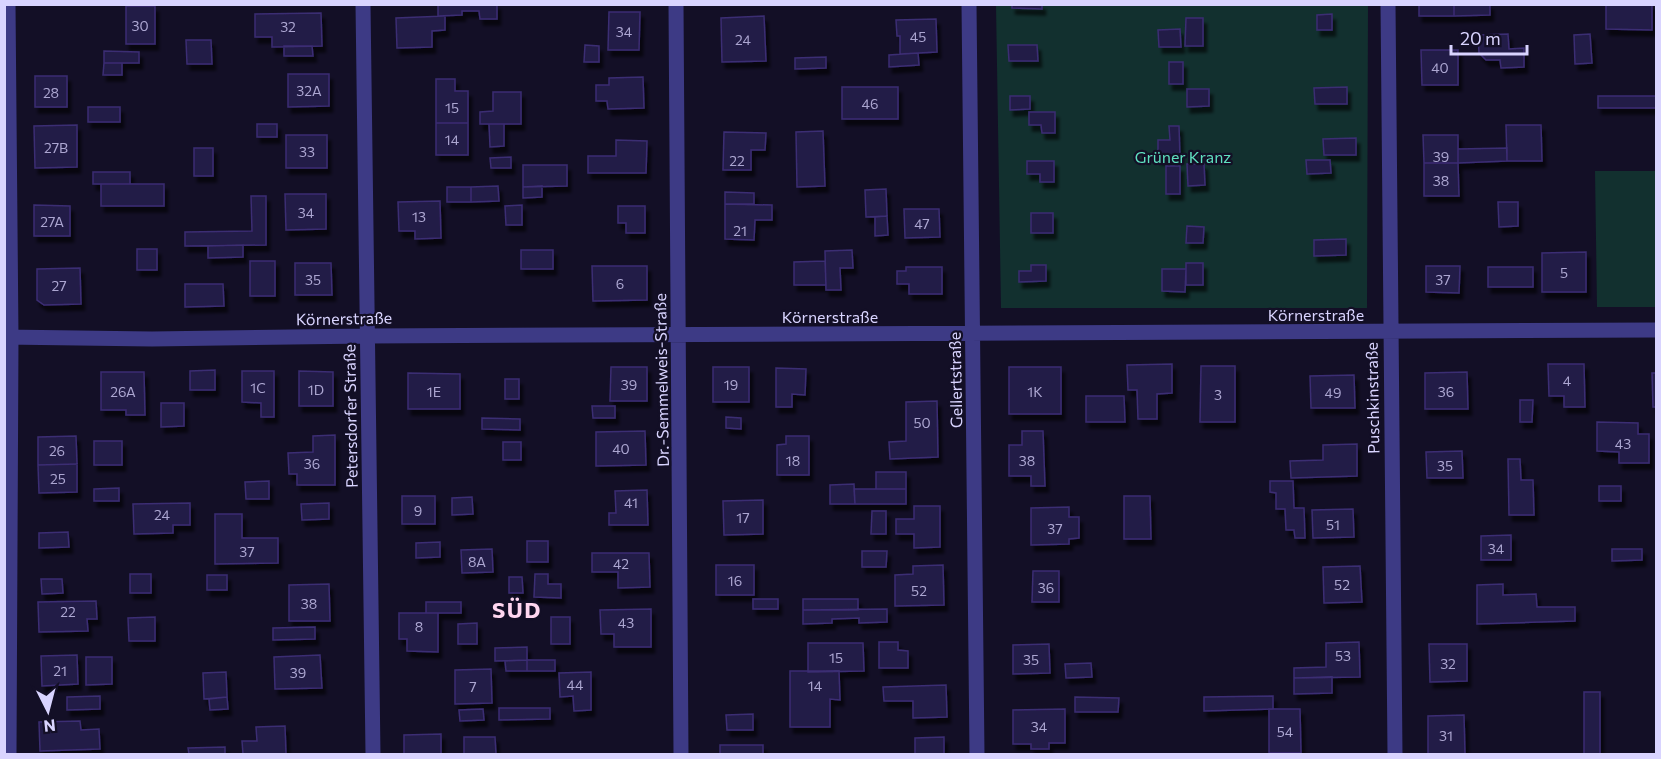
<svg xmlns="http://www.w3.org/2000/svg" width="1661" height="759" viewBox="0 0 1661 759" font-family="Commissioner,sans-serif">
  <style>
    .green { fill: #12302f }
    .building { fill: #241b47; stroke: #3b2d73; stroke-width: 1.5; filter: url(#shadow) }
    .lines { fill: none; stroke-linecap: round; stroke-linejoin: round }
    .minor { stroke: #3d3a85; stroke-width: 15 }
    .labels { text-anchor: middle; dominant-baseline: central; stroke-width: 4.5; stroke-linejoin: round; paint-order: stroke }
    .number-label { font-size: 14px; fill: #aca6d1 }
    .park-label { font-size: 16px; fill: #5fe0c0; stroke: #130f26 }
    .street-label { font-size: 16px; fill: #d9d4ff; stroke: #130f26 }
    .district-label { font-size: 22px; font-weight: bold; letter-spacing: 1.5px; fill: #ffd6f0; stroke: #130f26 }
  </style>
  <defs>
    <filter id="shadow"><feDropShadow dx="3.5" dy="6" stdDeviation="1.5" flood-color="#0009"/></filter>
  </defs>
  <rect width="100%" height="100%" fill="#130f26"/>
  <path class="green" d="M 996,5 L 1368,5 L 1367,308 L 1001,308 Z
    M 1595,171 L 1656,171 L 1656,307 L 1597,307 Z"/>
  <path class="building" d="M 438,4 L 497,4 L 497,19 L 480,19 L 479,11 L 462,11 L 462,15 L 438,16 Z
    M 1012,4 L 1042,4 L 1042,9 L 1012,8 Z
    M 1419,4 L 1454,4 L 1454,16 L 1419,16 Z
    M 1454,4 L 1490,4 L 1490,15 L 1454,16 Z
    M 1606,4 L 1652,4 L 1652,30 L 1606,29 Z
    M 126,6 L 155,6 L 155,44 L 126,44 Z
    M 609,12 L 640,12 L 639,50 L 608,50 Z
    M 321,13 L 322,46 L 272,47 L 272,37 L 255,37 L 255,14 Z
    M 1332,14 L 1332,30 L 1317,30 L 1317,15 Z
    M 445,16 L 445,30 L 432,31 L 432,47 L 397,48 L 396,18 Z
    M 764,16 L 766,61 L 722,62 L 721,18 Z
    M 1186,18 L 1203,18 L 1203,46 L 1185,46 Z
    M 936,19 L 937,52 L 900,54 L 900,36 L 897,36 L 896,20 Z
    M 1180,29 L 1181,47 L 1159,47 L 1158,30 Z
    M 1508,34 L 1509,49 L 1524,48 L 1524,67 L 1501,68 L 1500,60 L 1486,60 L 1479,53 L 1478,35 Z
    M 1590,34 L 1592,63 L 1575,64 L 1574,35 Z
    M 186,40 L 211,40 L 212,64 L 187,64 Z
    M 585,45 L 599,46 L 599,62 L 584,62 Z
    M 1008,45 L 1037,45 L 1038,61 L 1009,61 Z
    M 284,46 L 312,46 L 313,56 L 284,56 Z
    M 1421,50 L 1458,50 L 1458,85 L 1422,85 Z
    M 104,51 L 139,52 L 139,63 L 104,63 Z
    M 918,53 L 919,65 L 889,67 L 889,55 Z
    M 826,57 L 826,68 L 795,69 L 795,58 Z
    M 1169,62 L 1183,62 L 1183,84 L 1169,84 Z
    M 104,63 L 122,63 L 122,75 L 103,75 Z
    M 288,74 L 329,74 L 329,106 L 288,107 Z
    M 35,76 L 67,76 L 67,107 L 35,107 Z
    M 643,77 L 644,108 L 608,109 L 607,101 L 596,101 L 596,85 L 609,85 L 609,78 Z
    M 436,79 L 455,79 L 455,91 L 468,91 L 468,123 L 436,123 Z
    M 842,87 L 898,87 L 898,119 L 842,119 Z
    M 1347,87 L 1347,104 L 1315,104 L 1314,88 Z
    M 1187,89 L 1209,89 L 1209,106 L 1187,107 Z
    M 493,92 L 521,92 L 521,124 L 480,124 L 480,112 L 493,111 Z
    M 1010,96 L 1030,96 L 1030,109 L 1010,110 Z
    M 1598,96 L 1656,96 L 1656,108 L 1598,108 Z
    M 88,107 L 120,107 L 120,122 L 88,122 Z
    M 1029,112 L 1055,112 L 1055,133 L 1042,133 L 1041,125 L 1029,125 Z
    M 436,123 L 468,123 L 468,155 L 436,155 Z
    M 257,124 L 277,124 L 277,137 L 257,137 Z
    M 489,124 L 504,124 L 504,146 L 490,147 Z
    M 77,125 L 77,167 L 35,168 L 34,126 Z
    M 1506,125 L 1541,125 L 1542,161 L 1507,161 Z
    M 1169,126 L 1179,126 L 1180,158 L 1158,159 L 1158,140 L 1170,140 Z
    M 823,131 L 825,186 L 797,187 L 796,132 Z
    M 724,132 L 766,133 L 765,150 L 751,150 L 751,170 L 723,170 Z
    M 286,135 L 327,135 L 327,168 L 286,168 Z
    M 1423,135 L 1458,135 L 1458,163 L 1424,163 Z
    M 1356,138 L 1356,155 L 1324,155 L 1323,139 Z
    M 616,140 L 647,141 L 646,173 L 588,173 L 588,156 L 616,156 Z
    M 194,148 L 213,148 L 213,176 L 194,176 Z
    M 1507,148 L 1507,161 L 1458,163 L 1458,149 Z
    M 511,157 L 511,168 L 491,168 L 490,158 Z
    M 1306,160 L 1330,160 L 1331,173 L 1307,174 Z
    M 1027,161 L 1054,161 L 1054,182 L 1040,182 L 1040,174 L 1027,174 Z
    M 1424,163 L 1458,163 L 1459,196 L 1424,196 Z
    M 1187,164 L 1204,164 L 1205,185 L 1188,186 Z
    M 523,165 L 567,165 L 567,186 L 523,187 Z
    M 1166,166 L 1180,166 L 1180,194 L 1166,194 Z
    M 93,172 L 130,172 L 130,184 L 93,184 Z
    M 101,184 L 164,184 L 164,206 L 101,206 Z
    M 498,186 L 499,201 L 471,202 L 471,187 Z
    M 542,186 L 542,197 L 523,198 L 523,187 Z
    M 447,187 L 471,187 L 471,202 L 447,202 Z
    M 886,189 L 887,216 L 866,217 L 865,190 Z
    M 725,192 L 754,193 L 754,204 L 725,204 Z
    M 285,194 L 326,194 L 326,229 L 286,230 Z
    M 251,196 L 266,196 L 266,245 L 185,246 L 185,232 L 252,231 Z
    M 440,201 L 441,238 L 415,239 L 415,231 L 399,231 L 398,202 Z
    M 1498,202 L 1518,202 L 1518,226 L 1499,227 Z
    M 725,204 L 772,205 L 772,220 L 755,220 L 754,240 L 725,239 Z
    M 34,205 L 70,206 L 70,236 L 34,236 Z
    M 522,205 L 522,225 L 506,225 L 505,206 Z
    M 618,206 L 645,206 L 645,233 L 626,233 L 626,223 L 618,223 Z
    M 904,209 L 939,209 L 940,237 L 905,238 Z
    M 1031,213 L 1053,213 L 1053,233 L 1031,233 Z
    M 887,216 L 888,235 L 875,236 L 875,217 Z
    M 1187,226 L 1204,227 L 1203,243 L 1186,243 Z
    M 1346,239 L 1346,255 L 1314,256 L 1314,240 Z
    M 243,245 L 243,257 L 208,258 L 208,246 Z
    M 137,249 L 157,249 L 157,270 L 137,270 Z
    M 521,250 L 553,250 L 553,269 L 521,269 Z
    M 852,250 L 853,268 L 840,268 L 841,290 L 826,290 L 825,251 Z
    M 1586,252 L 1586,292 L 1542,292 L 1542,253 Z
    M 250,261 L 275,261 L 275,296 L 250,296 Z
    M 825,261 L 826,285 L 794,285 L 794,262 Z
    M 295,263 L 331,263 L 332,295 L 295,295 Z
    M 1186,263 L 1203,263 L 1203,285 L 1186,285 Z
    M 1031,265 L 1046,265 L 1046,281 L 1019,282 L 1019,271 L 1031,271 Z
    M 592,266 L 647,266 L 647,300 L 593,301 Z
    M 1426,266 L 1460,266 L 1459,293 L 1426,292 Z
    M 906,267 L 942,267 L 942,294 L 909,294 L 909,284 L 897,284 L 897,271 L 906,271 Z
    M 1488,267 L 1533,267 L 1533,287 L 1488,287 Z
    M 80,268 L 81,304 L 44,305 L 37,300 L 37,269 Z
    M 1162,269 L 1186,269 L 1185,292 L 1162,291 Z
    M 185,284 L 223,284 L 224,306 L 185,307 Z
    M 1172,364 L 1172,393 L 1157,394 L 1157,419 L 1138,419 L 1137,390 L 1128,390 L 1127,365 Z
    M 1548,364 L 1584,364 L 1585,407 L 1564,407 L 1564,396 L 1549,396 Z
    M 1201,366 L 1235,366 L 1235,422 L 1200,422 Z
    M 611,367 L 647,367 L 647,401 L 610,401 Z
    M 713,367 L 749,367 L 749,402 L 713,402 Z
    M 1009,367 L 1061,367 L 1061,414 L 1009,414 Z
    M 776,368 L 806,369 L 805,395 L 792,394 L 792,407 L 776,407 Z
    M 215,370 L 215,390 L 190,390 L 190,371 Z
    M 242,371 L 274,371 L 274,417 L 261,417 L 261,403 L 242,402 Z
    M 299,371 L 333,372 L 333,406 L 299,406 Z
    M 101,372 L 144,372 L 145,415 L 126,415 L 126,410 L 101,410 Z
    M 1467,372 L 1468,409 L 1425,409 L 1425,373 Z
    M 408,373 L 460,374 L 460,409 L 408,409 Z
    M 1652,373 L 1656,373 L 1656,407 L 1653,407 Z
    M 1354,375 L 1355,408 L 1311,408 L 1310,376 Z
    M 505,379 L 519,379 L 519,399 L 505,399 Z
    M 1086,396 L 1124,396 L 1125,422 L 1086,422 Z
    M 1520,400 L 1533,400 L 1532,422 L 1520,422 Z
    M 937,401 L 938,457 L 890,459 L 889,442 L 906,441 L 906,402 Z
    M 161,403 L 184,403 L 184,426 L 161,427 Z
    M 592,406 L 615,406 L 615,418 L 593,418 Z
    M 726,417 L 741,418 L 741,429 L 726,428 Z
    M 482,418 L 520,419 L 520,430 L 482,429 Z
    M 1597,422 L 1638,423 L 1638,434 L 1649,434 L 1649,463 L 1619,463 L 1619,452 L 1597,451 Z
    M 645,431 L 646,465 L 596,466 L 596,432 Z
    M 1022,431 L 1043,431 L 1045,486 L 1031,486 L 1031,476 L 1009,476 L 1009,445 L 1022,445 Z
    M 335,435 L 335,485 L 297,485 L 297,474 L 289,474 L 288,453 L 313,452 L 313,436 Z
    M 76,436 L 77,464 L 38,465 L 38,437 Z
    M 786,436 L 809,436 L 809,475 L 777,475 L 777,445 L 786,444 Z
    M 94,441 L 122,441 L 122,465 L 94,465 Z
    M 503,442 L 521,442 L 521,460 L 503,460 Z
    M 1357,444 L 1357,476 L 1291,478 L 1290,461 L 1323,460 L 1323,445 Z
    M 1462,451 L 1463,478 L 1427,478 L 1426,452 Z
    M 1508,459 L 1520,459 L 1521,480 L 1533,480 L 1534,515 L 1509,515 Z
    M 77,464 L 77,492 L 39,493 L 38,465 Z
    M 876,472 L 906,472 L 906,489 L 876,489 Z
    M 269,481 L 269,499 L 246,499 L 245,482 Z
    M 1270,481 L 1293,481 L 1294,508 L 1304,508 L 1305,538 L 1295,538 L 1294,530 L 1286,530 L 1285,509 L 1276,509 L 1276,493 L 1270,492 Z
    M 854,484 L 855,504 L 830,504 L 830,485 Z
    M 1599,486 L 1621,486 L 1621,501 L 1599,501 Z
    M 119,488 L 119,501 L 94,501 L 94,489 Z
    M 854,489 L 906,489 L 906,504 L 855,504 Z
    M 647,490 L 648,525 L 609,525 L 609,513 L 616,513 L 615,491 Z
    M 402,496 L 435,496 L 435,524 L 402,524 Z
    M 1124,496 L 1150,496 L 1151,539 L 1124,539 Z
    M 472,497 L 473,514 L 452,515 L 452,498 Z
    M 763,500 L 763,534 L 724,535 L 723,501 Z
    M 190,503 L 190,525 L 173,525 L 173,533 L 134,534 L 133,504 Z
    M 329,503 L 329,519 L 302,520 L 301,504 Z
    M 914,506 L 940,506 L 940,547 L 914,548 L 914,534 L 896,534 L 896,519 L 914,519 Z
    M 1069,507 L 1069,517 L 1079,517 L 1079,538 L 1069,539 L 1069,544 L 1031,545 L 1031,508 Z
    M 1353,509 L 1354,537 L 1313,538 L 1312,510 Z
    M 872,511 L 886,511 L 886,534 L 871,534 Z
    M 215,514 L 242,514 L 242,538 L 278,538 L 278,563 L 215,564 Z
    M 68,532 L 69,547 L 39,548 L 39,533 Z
    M 1511,535 L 1511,560 L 1481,560 L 1481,536 Z
    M 527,541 L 548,541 L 548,562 L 527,562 Z
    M 440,542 L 440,557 L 416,558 L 416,543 Z
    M 492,549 L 493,572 L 462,573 L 461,550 Z
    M 1612,549 L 1642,549 L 1642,560 L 1612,561 Z
    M 862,551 L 887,551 L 886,567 L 862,567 Z
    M 592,553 L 649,553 L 650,587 L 618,588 L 618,572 L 592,572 Z
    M 716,565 L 754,565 L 754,595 L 716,595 Z
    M 943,565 L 944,605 L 895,606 L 895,575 L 913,574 L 913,566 Z
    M 1360,566 L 1362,602 L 1324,603 L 1323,567 Z
    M 1033,571 L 1059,571 L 1059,602 L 1032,602 Z
    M 130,574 L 151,574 L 151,593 L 130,593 Z
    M 535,574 L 548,574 L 548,584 L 561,584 L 561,598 L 534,597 Z
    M 207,575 L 227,575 L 227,590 L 207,590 Z
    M 509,577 L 522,577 L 523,593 L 509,593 Z
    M 41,579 L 62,579 L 63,593 L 42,594 Z
    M 329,584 L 330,621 L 289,621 L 289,585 Z
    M 1503,584 L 1503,595 L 1536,594 L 1537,607 L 1575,607 L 1575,621 L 1477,624 L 1477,585 Z
    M 753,599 L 778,599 L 778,609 L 753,609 Z
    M 803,599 L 858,599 L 858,610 L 803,610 Z
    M 96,601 L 97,619 L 87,619 L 88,631 L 39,632 L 38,602 Z
    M 426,602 L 461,602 L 461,613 L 426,613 Z
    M 651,609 L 651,647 L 614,647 L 614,634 L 601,634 L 600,610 Z
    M 887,609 L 887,622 L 859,623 L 859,618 L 832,619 L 832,623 L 803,624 L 803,610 Z
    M 399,613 L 438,613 L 438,652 L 407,651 L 407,639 L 399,639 Z
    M 155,617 L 155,641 L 129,641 L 128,618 Z
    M 551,617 L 570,617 L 570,644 L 551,644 Z
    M 477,623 L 477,644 L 458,644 L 458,624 Z
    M 315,627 L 315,639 L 273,640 L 273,628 Z
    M 879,642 L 898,642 L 898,650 L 908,651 L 908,668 L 879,668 Z
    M 1359,642 L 1360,677 L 1294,678 L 1294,668 L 1326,667 L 1326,643 Z
    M 808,643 L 863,643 L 864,671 L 808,672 Z
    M 1049,644 L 1050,673 L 1013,674 L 1013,645 Z
    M 1429,644 L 1467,644 L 1467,681 L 1430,682 Z
    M 527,647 L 527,660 L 495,661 L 495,648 Z
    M 77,655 L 78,684 L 42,686 L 41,656 Z
    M 320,655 L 322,688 L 275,689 L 274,657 Z
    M 86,657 L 112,657 L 112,684 L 86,685 Z
    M 527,660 L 555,660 L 555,671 L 527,671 Z
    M 527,660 L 527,671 L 506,671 L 505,661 Z
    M 1091,663 L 1092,677 L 1066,678 L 1065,664 Z
    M 491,669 L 492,703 L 455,704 L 455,670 Z
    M 790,671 L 839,671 L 840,700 L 830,699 L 830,727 L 790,727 Z
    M 226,672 L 227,697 L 204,699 L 203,673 Z
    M 591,672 L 591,710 L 574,711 L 573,696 L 560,697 L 559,673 Z
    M 1332,677 L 1332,693 L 1294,694 L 1294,678 Z
    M 946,685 L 947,717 L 913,718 L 913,701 L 884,701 L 883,687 Z
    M 1584,692 L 1600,692 L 1600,754 L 1584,754 Z
    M 100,696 L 100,709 L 67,710 L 67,697 Z
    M 1273,696 L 1273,709 L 1204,711 L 1204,697 Z
    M 227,697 L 228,709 L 210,710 L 209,699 Z
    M 1075,697 L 1119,698 L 1118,712 L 1075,712 Z
    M 499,708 L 550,708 L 550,719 L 499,720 Z
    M 483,709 L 484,720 L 460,721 L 459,710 Z
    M 1065,709 L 1065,743 L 1049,743 L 1049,749 L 1031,749 L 1031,744 L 1013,744 L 1013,710 Z
    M 1269,709 L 1300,709 L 1301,753 L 1269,753 Z
    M 753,714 L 753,730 L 727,730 L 726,715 Z
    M 1464,715 L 1465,754 L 1428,754 L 1428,716 Z
    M 80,721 L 81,730 L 99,729 L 100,749 L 40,751 L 39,722 Z
    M 285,726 L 286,754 L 243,754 L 242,741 L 257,741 L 256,727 Z
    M 441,734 L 441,754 L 404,754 L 404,735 Z
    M 464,737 L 495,737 L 496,754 L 464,754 Z
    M 944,737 L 944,754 L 915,754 L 915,738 Z
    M 720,745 L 763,745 L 763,754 L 720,754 Z
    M 225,747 L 225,754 L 189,754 L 188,748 Z"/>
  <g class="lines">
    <path class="minor" d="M 8,4 L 11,337 L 9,754
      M 363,4 L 373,754
      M 676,4 L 681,754
      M 969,4 L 977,754
      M 1388,4 L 1395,754
      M 4,337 L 152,339 L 367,336 L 1656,330"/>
  </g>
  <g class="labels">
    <g class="number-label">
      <text x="140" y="25">30</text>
      <text x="288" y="26">32</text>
      <text x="624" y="31">34</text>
      <text x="918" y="36">45</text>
      <text x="743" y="39">24</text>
      <text x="1440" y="67">40</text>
      <text x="309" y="90">32A</text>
      <text x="51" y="92">28</text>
      <text x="870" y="103">46</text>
      <text x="452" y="107">15</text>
      <text x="452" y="139">14</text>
      <text x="56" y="147">27B</text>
      <text x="307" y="151">33</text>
      <text x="1441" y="156">39</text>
      <text x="737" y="160">22</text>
      <text x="1441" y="180">38</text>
      <text x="306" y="212">34</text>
      <text x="419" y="216">13</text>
      <text x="52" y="221">27A</text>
      <text x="922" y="223">47</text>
      <text x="740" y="230">21</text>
      <text x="1564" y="272">5</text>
      <text x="313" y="279">35</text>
      <text x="1443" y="279">37</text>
      <text x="620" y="283">6</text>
      <text x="59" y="285">27</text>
      <text x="1567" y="380">4</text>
      <text x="629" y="384">39</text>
      <text x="731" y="384">19</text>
      <text x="258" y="387">1C</text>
      <text x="316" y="389">1D</text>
      <text x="123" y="391">26A</text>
      <text x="434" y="391">1E</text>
      <text x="1035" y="391">1K</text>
      <text x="1446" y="391">36</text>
      <text x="1333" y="392">49</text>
      <text x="1218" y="394">3</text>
      <text x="922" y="422">50</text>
      <text x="1623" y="443">43</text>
      <text x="621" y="448">40</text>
      <text x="57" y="450">26</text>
      <text x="793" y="460">18</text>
      <text x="1027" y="460">38</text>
      <text x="312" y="463">36</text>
      <text x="1445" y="465">35</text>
      <text x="58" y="478">25</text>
      <text x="631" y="502">41</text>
      <text x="418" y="510">9</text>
      <text x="162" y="514">24</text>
      <text x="743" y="517">17</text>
      <text x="1333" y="524">51</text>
      <text x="1055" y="528">37</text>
      <text x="1496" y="548">34</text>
      <text x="247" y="551">37</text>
      <text x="477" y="561">8A</text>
      <text x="621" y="563">42</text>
      <text x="735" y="580">16</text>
      <text x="1342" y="584">52</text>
      <text x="1046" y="587">36</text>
      <text x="919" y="590">52</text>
      <text x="309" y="603">38</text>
      <text x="68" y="611">22</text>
      <text x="626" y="622">43</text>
      <text x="419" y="626">8</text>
      <text x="1343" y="655">53</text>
      <text x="836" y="657">15</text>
      <text x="1031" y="659">35</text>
      <text x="1448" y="663">32</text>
      <text x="60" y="670">21</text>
      <text x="298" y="672">39</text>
      <text x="575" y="684">44</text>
      <text x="815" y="685">14</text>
      <text x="473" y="686">7</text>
      <text x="1039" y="726">34</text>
      <text x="1285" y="731">54</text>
      <text x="1446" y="735">31</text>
    </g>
    <g class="park-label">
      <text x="1183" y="156">Grüner Kranz</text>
    </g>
    <g class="street-label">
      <text x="1316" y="314">Körnerstraße</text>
      <text x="830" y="316">Körnerstraße</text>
      <text transform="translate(344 318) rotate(-1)">Körnerstraße</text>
      <text transform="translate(661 380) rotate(-91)">Dr.-Semmelweis-Straße</text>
      <text transform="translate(955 380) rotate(-91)">Gellertstraße</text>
      <text transform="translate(1372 398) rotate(-91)">Puschkinstraße</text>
      <text transform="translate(350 416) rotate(-91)">Petersdorfer Straße</text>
    </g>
    <g class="district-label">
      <text x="517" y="609">SÜD</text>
    </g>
  </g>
  <rect width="1661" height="759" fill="none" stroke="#d9d4ff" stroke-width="12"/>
  <g transform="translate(48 711) rotate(174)" stroke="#130f26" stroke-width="4.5" paint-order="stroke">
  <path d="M0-4.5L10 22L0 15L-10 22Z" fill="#d9d4ff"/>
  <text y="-9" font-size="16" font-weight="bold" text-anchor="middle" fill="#d9d4ff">N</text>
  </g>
  <path d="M1451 45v9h76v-9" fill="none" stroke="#d9d4ff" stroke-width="3"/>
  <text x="1460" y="45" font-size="18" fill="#d9d4ff" stroke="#130f26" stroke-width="4.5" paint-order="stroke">20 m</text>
</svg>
